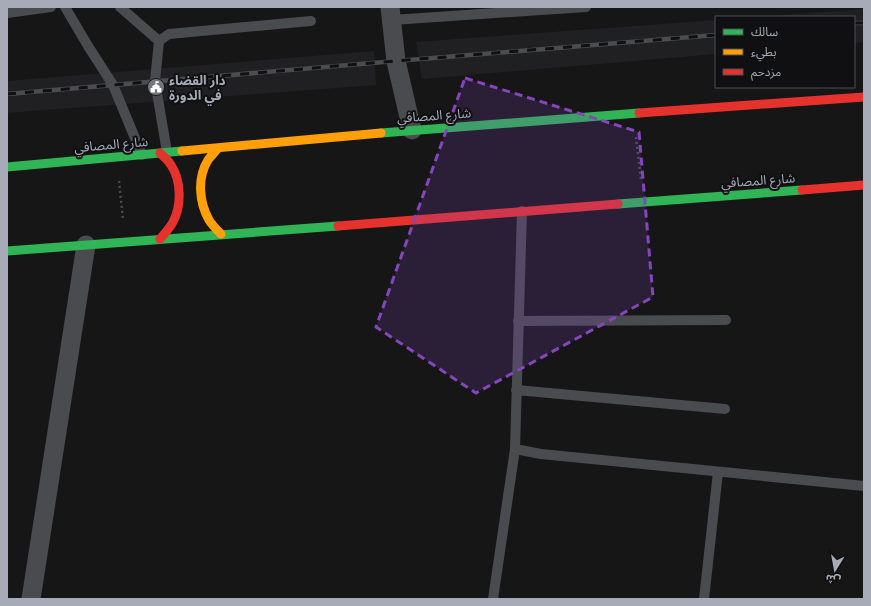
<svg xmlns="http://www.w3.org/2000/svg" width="871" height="606" viewBox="0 0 871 606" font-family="'Noto Sans','Noto Sans Arabic',sans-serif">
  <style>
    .built { fill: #202022 }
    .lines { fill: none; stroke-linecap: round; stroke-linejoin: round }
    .path { stroke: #4c4c51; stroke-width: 2.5; stroke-dasharray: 2 3; stroke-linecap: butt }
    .lane { stroke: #4a4b4f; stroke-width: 10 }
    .street { stroke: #4a4b4f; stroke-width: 19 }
    .fast { stroke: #30b455; stroke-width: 9 }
    .slow { stroke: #ff9f0a; stroke-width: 9 }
    .jam { stroke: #e5322d; stroke-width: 9 }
    .rail-casing { stroke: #4a4c4e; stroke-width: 4.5 }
    .rail { stroke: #101012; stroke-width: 3; stroke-dasharray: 9; stroke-linecap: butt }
    .marked { fill: #8445bd; fill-opacity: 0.2; stroke: #8445bd; stroke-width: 3; stroke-dasharray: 8 5; stroke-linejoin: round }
    .labels { text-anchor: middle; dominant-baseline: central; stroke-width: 4; stroke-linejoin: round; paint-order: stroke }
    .poi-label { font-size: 13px; font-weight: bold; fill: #a7aab7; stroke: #101012; text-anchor: start }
    .street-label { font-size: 13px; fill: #a7aab7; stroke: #101012 }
  </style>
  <rect width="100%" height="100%" fill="#161616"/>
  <path class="built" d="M 864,9 L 864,42 L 854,43 L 854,17 L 754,17 Z
    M 716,20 L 716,54 L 422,79 L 416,42 Z
    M 374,51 L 376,85 L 7,113 L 7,81 Z"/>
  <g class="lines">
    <path class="path" d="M 636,137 L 641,180
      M 119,181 L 123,219"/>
    <path class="lane" d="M 65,7 L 88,46 L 113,85 L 142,155
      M 120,7 L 159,41
      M 7,13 L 51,7
      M 392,20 L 586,7
      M 167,152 L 155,81 L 159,41 L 169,34 L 311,21
      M 522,211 L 515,449 L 541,454 L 864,486
      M 518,321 L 726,320
      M 516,390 L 725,409
      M 493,599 L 515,449
      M 704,599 L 718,472"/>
    <path class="street" d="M 390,7 L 396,61 L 412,130
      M 31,599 L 86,245"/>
    <path class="fast" d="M 381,133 L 639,113
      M 7,167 L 182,151
      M 618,204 L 802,190
      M 7,251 L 338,226"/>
    <path class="slow" d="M 218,148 C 215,152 211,156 208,160 C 197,178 199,202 209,220 C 212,225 217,230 221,234
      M 182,151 L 381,133"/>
    <path class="jam" d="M 639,113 L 864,97
      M 160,153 C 164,157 168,160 171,165 C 181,180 182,205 173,222 C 170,228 165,233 160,239
      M 802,190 L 864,185
      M 338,226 L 618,204"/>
    <g class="rail-casing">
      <path id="rail" d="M 854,23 L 864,23
        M 7,94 L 396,61 L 716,35"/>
    </g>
    <use href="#rail" class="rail"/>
  </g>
  <path class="marked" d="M 465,78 L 639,132 L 653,297 L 476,393 L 376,327 Z"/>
  <defs>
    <g id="civic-disc" transform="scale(0.9)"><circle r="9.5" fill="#74767f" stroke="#101012"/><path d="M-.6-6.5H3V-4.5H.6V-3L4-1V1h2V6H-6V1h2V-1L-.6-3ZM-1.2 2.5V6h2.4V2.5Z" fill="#fff"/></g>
  </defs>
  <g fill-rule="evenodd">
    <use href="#civic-disc" x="156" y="87"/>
  </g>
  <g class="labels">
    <g class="poi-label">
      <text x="169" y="80">دار القضاء<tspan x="169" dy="15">في الدورة</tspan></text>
    </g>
    <g class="street-label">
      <text transform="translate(434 115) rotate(-4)">شارع المصافي</text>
      <text transform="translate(111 144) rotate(-5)">شارع المصافي</text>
      <text transform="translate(758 180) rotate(-4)">شارع المصافي</text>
    </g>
  </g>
  <rect width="871" height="606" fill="none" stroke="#a7aab7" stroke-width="16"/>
  <rect x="715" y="16" width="140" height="72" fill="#101012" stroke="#4c4e54"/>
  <rect x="723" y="29" width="20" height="6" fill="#30b455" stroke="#4c4e54"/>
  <text x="751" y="36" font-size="12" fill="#a7aab7">سالك</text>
  <rect x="723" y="49" width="20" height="6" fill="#ff9f0a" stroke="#4c4e54"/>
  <text x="751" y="56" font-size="12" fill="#a7aab7">بطيء</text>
  <rect x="723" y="69" width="20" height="6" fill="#e5322d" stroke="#4c4e54"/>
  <text x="751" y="76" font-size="12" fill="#a7aab7">مزدحم</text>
  <g transform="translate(835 570) rotate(191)" stroke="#101012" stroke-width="3" paint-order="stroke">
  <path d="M0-3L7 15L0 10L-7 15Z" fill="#a7aab7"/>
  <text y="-6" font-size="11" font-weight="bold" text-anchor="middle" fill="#a7aab7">ش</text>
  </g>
</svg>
